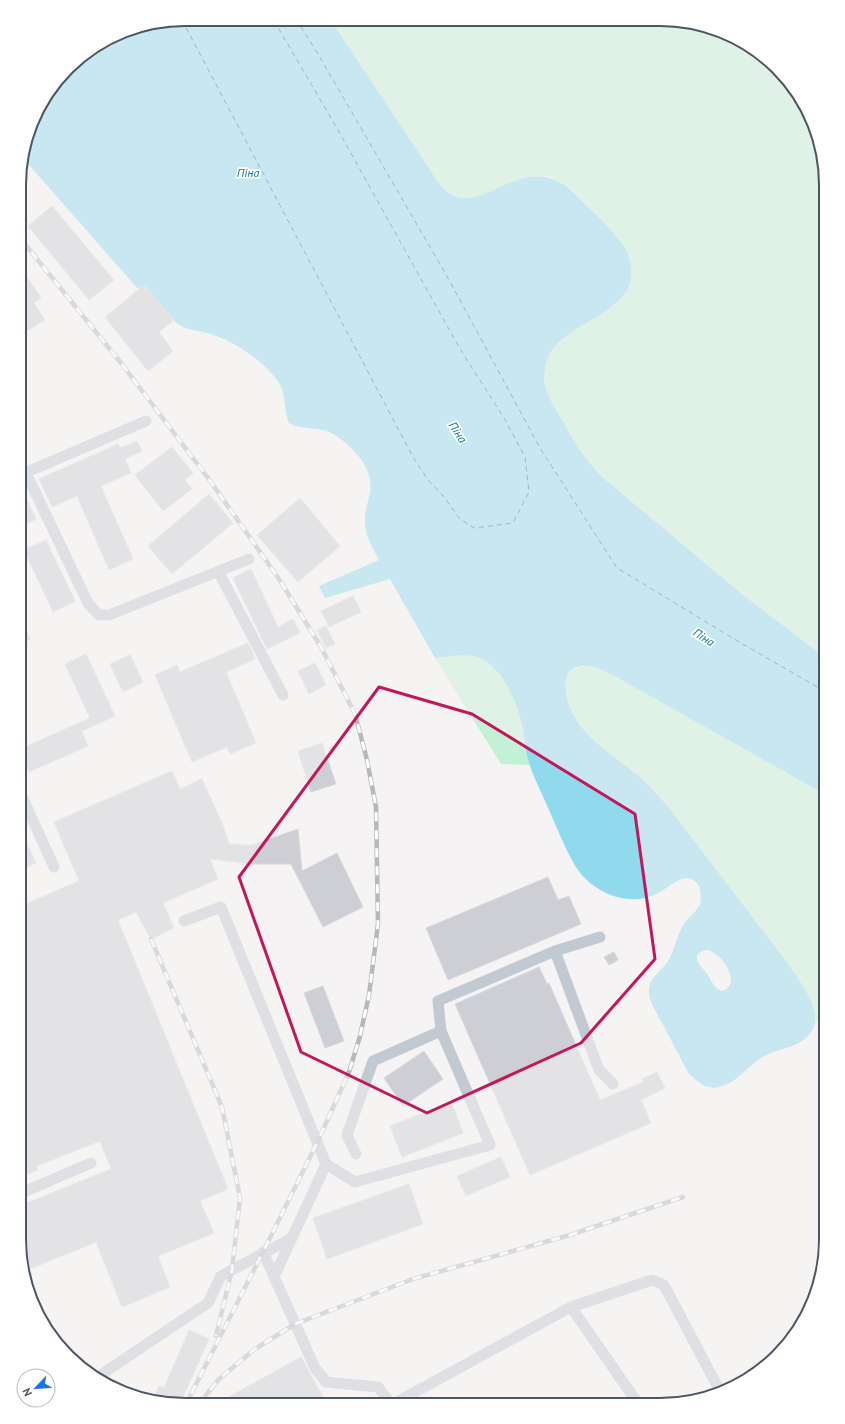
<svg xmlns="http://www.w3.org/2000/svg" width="845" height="1424" viewBox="0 0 845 1424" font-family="'PT Sans',sans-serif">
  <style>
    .green { fill: #c3f1d5 }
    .water { fill: #90daee; fill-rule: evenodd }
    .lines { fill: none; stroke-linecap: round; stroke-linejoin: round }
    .ferry { stroke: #0c7c9b; stroke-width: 1; stroke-dasharray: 5 4; stroke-linecap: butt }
    .building { fill: #cdcfd5; stroke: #d7d9de }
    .minor { stroke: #c1cad2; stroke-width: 11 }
    .rail-casing { stroke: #b5b8bd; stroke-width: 4.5 }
    .rail { stroke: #fff; stroke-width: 3; stroke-dasharray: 9; stroke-linecap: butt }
    .marked { fill: none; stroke: #c2185b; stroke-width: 3; stroke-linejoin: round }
    .labels { text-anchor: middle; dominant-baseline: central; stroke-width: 3.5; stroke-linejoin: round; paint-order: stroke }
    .water-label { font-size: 12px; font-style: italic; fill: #0c7c9b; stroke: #fff }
    .rim { fill: none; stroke: #4a5661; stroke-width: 2 }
  </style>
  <rect width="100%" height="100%" fill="#f5f3f3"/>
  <path class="green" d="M 330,19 L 682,20 L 724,32 L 761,53 L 792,84 L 813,121 L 826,185 L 826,658 L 743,595 L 602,477 C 585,459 574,441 561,420 C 555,409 547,396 545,384 C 542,372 546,356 554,346 C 566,332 598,315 615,305 L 629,257 C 615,229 587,207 565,185 C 558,181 550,176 542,176 C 535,176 525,178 518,180 C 499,186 477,204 457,197 C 449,195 443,188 438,182 Z
    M 454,655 C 465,655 475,656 484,660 C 504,670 518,705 522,726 C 525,739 526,752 529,765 L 501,764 L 435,658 Z
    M 587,666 L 599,669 L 615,675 L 826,795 L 826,1007 L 813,1028 C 818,1011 810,998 801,984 C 777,949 751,916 725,882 C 703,852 680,821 656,793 C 632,765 590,747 573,714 C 562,693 557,669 587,666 Z"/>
  <path class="water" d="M 185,19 L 330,19 L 438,182 C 443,188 449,195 457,197 C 467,200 477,197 487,193 C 515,181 535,167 565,185 C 582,202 622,236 629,257 C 647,318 557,317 546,364 C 545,370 543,378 545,385 C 548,397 555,409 562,420 C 574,442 585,459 602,477 L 743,595 L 826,658 L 826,795 L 615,676 C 606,672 596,666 587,666 C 557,664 564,697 573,714 C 587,741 616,757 639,776 C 650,786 660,798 670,809 L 785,960 C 796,976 816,1000 815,1020 C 815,1026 811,1034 806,1038 C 793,1049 776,1049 761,1058 C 747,1067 735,1084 719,1087 C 707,1090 698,1082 689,1074 L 654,1008 C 651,1002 648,996 649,990 C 649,977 662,971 668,961 C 675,949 677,934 685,922 C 690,916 697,911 700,904 C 701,899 701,891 699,886 C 696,881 691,878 686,878 C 676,879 663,892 652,896 C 623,907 587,889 573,862 C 564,846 557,828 549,810 C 543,795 535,781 530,766 C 525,753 525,738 522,724 C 516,700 501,662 473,656 C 460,654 448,656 435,658 L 390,579 L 325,598 L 319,586 L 379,560 C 373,548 365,536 365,523 C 364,512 368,503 370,493 C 375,469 352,445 333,434 C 320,426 303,431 289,423 C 283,409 287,393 277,380 C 263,361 233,340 210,334 C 200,330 187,331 178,324 C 168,317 153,295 144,285 L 138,289 L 22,157 L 36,111 L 75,60 L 121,32 ZM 707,950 C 722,952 743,985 722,991 C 715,989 712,982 708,975 C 702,967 687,954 707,950 Z"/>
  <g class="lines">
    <path class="ferry" d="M 296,19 L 318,54 L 448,278 L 540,448 L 617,568 L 741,643 L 826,692
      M 182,20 L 413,457 L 428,480 L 445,498 L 459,518 L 474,528 L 513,523 L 529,492 L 525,457 L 504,418 L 460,349 L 338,130 L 273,19"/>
  </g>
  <path class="building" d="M 52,206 L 114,280 L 89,300 L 28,226 Z
    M 20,266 L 41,298 L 34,303 L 45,320 L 20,335 Z
    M 144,285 L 174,320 L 159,332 L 173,351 L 148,371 L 105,317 Z
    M 137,441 L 142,451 L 125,459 L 131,473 L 101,486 L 133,559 L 109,570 L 77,496 L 52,507 L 39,479 L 118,444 L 120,448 Z
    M 172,447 L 193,473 L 185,480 L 192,489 L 163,511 L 135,475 Z
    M 20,485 L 36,519 L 20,527 Z
    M 209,494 L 233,523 L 172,574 L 148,546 Z
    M 300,498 L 340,546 L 298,582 L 257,535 Z
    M 46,540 L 75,601 L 53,612 L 24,550 Z
    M 251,569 L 278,627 L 293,619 L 300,633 L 267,649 L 233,578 Z
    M 353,596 L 361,612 L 329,627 L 321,611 Z
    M 20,618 L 30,639 L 20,644 Z
    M 326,626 L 335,644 L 326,648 L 317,630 Z
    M 248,643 L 254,655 L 253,656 L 255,659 L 226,672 L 256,743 L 230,754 L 227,747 L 192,762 L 155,675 L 177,665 L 180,672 Z
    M 86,654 L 115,716 L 82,731 L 88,746 L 29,772 L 20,749 L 90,718 L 65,664 Z
    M 130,655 L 143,682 L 123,692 L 110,664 Z
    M 315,663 L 326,685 L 309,694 L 298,671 Z
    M 322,743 L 336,784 L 311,792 L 298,751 Z
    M 172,771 L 180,789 L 202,779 L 224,828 L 229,844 L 252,845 L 298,829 L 302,871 L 337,853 L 363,907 L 323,927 L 291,864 L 252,864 L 210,859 L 218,879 L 163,903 L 174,928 L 151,939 L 136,912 L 118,920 L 228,1189 L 200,1201 L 214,1233 L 158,1256 L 170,1287 L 122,1307 L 96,1242 L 25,1271 L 19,1239 L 19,1206 L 111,1169 L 100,1141 L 37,1166 L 38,1170 L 19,1177 L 19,907 L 79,881 L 54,822 Z
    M 20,829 L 36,863 L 22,869 L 19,863 Z
    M 548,877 L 558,900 L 569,896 L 581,924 L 448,980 L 426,928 Z
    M 614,952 L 618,960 L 609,965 L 604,957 Z
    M 539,967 L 547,984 L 549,983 L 600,1100 L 643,1082 L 642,1079 L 657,1072 L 665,1088 L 641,1100 L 651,1123 L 530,1175 L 455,1004 Z
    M 323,986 L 344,1041 L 325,1048 L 304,993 Z
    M 424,1051 L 443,1079 L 403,1106 L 384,1078 Z
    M 451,1102 L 463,1133 L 402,1157 L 390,1126 Z
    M 501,1157 L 510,1177 L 466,1196 L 457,1176 Z
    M 409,1184 L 423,1224 L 327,1259 L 313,1218 Z
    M 189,1330 L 209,1339 L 183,1397 L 198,1404 L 163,1404 L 153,1401 L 159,1386 L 164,1388 Z
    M 301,1357 L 327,1404 L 216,1404 Z"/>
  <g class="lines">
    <path class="minor" d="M 26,473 L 88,603 L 99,615 L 109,615 L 249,559
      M 20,475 L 146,421
      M 218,571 L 283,695
      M 20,792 L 54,867
      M 555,951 L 599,1070 L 613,1084
      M 356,1154 L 347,1135 L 373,1061 L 441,1031
      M 326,1164 L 355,1182 L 490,1145 L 441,1031 L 438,1001 L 555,951 L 600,937
      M 19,1194 L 91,1163
      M 263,1252 L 315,1368 L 326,1382 L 378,1387 L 391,1404
      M 274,1277 L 292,1238
      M 571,1307 L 652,1280 L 664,1285 L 721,1393
      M 96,1378 L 208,1303 L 221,1276 L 292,1238 L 326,1164 L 221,907 L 184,921
      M 393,1404 L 571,1307 L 639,1405"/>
    <g class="rail-casing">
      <path id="rail" d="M 20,238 L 121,363 L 208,478 L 279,579 L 321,647 L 355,714 L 367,760 L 376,807 L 378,924 L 369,995 L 360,1036 L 349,1072 L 317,1143 L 263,1252 L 186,1404
        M 151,939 L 222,1107 L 240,1198 L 232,1270 L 216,1336
        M 199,1404 L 219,1379 L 255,1349 L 295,1324 L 413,1279 L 570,1235 L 683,1197"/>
    </g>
    <use href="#rail" class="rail"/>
  </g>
  <path d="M0 0H845V1424H0ZM 379,687 L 472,714 L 635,814 L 655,959 L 581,1043 L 427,1113 L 301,1052 L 239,877 Z" fill="#f5f3f3" fill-opacity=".55" fill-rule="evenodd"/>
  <path class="marked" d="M 379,687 L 472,714 L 635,814 L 655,959 L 581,1043 L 427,1113 L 301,1052 L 239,877 Z"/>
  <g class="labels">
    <g class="water-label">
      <text x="248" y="172">Піна</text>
      <text transform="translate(458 432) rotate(57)">Піна</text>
      <text transform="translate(704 637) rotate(32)">Піна</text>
    </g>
  </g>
  <path d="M0 0H845V1424H0ZM185 26H660A159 159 0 0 1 819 185V1239A159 159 0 0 1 660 1398H185A159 159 0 0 1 26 1239V185A159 159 0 0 1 185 26Z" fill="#fff" fill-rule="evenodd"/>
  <path class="rim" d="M185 26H660A159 159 0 0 1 819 185V1239A159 159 0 0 1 660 1398H185A159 159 0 0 1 26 1239V185A159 159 0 0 1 185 26Z"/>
  <g transform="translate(36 1388) rotate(244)"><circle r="19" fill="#ffffff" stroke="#b7bbc0"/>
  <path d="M0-3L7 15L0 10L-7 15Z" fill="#1a73e8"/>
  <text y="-6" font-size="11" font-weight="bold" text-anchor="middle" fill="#4a5661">N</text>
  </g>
</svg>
